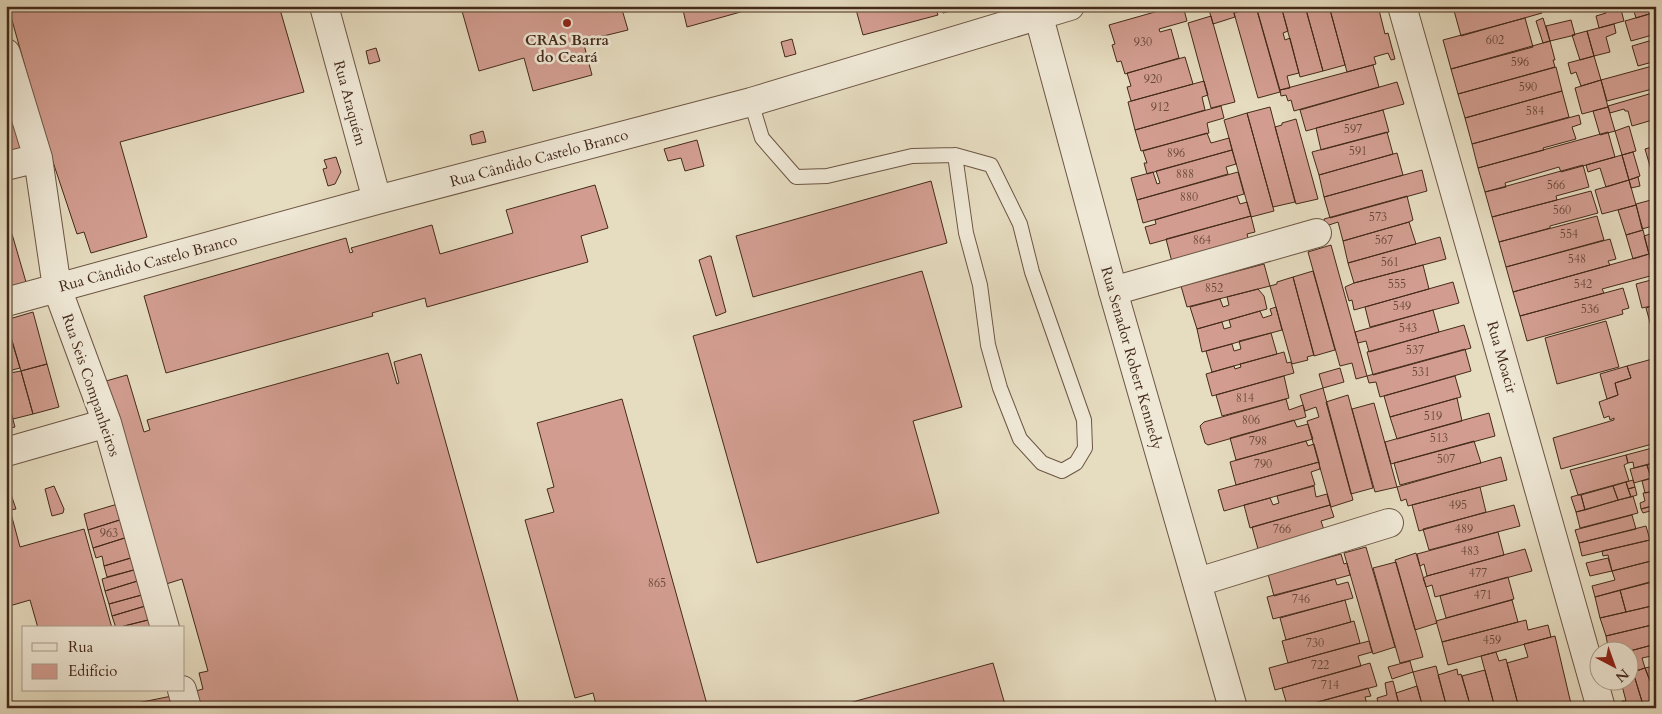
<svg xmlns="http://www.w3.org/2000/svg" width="1662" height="714" viewBox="0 0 1662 714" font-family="Cardo,serif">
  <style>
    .building { fill: #d29d90; stroke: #442a1a }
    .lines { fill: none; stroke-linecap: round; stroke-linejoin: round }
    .service-casing { stroke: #6c5644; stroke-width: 16 }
    .minor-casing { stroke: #6c5644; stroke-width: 30 }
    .tertiary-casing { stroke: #6c5644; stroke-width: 30 }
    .service { stroke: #efe8d6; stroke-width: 14 }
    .minor { stroke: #efe8d6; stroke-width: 28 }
    .tertiary { stroke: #efe8d6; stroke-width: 28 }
    .poi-dot { fill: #8f2418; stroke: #efe8d6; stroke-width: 2 }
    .labels { text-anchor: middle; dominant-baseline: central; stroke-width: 5; stroke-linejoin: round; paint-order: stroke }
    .number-label { font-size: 12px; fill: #684738 }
    .poi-label { font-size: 15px; font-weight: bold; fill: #442a1a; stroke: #efe8d6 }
    .street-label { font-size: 15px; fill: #442a1a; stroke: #efe8d6 }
  </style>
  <rect width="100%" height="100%" fill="#e6dcc0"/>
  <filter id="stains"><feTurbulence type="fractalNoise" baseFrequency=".004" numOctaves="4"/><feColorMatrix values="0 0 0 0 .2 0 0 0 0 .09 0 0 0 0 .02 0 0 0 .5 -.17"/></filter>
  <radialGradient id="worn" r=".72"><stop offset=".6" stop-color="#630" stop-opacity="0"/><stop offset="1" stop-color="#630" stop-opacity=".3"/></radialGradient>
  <path class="building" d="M 8,6 L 279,6 L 304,92 L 120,142 L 147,237 L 91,253 L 84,232 L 77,234 L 46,141 Z
    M 482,6 L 621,6 L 628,30 L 583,41 L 592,75 L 533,91 L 524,58 L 479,71 L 462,11 Z
    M 682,6 L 762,6 L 687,27 Z
    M 855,6 L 935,6 L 938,15 L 863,35 Z
    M 941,6 L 968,6 L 943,13 Z
    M 1176,6 L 1183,6 L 1187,21 L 1159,29 L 1160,32 L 1171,29 L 1179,58 L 1125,74 L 1121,61 L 1117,62 L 1112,45 L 1115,44 L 1109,25 Z
    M 1208,6 L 1232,6 L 1235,17 L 1213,24 Z
    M 1256,6 L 1281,6 L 1288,31 L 1283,33 L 1285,40 L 1290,38 L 1299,73 L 1287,76 L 1290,88 L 1280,90 Z
    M 1281,6 L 1305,6 L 1323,71 L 1300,77 Z
    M 1305,6 L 1329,6 L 1345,65 L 1323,71 Z
    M 1329,6 L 1378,6 L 1385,34 L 1388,33 L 1395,59 L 1391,60 L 1388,53 L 1374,57 L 1376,64 L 1347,72 Z
    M 1540,6 L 1542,13 L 1461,36 L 1453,7 Z
    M 1605,6 L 1620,6 L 1624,21 L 1599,28 L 1596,16 L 1606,13 Z
    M 1635,6 L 1656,6 L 1656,12 L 1636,18 L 1633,8 L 1635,8 Z
    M 1256,7 L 1280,92 L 1258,98 L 1234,13 Z
    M 1656,12 L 1656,34 L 1631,41 L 1625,21 Z
    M 1211,16 L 1235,102 L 1211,108 L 1188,23 Z
    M 1525,18 L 1533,47 L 1451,69 L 1443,40 Z
    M 1543,18 L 1550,41 L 1543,43 L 1536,21 Z
    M 1571,20 L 1575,35 L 1550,41 L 1546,26 Z
    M 1614,24 L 1616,33 L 1606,37 L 1610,52 L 1594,56 L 1587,31 Z
    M 1587,31 L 1594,56 L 1580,60 L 1572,35 Z
    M 792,39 L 796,54 L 785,57 L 781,42 Z
    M 1656,39 L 1656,61 L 1638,66 L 1632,46 Z
    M 1550,41 L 1555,60 L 1553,60 L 1555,67 L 1458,94 L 1451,69 Z
    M 376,48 L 380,61 L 369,64 L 366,51 Z
    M 1594,56 L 1601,80 L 1581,86 L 1576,72 L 1571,74 L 1568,63 Z
    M 1185,57 L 1193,84 L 1131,101 L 1127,87 L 1131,86 L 1127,73 Z
    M 1373,65 L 1379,87 L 1294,111 L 1291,100 L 1288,101 L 1286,95 L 1281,96 L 1280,90 Z
    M 1656,65 L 1656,88 L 1607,101 L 1601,80 Z
    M 1556,67 L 1562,91 L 1465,118 L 1458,94 Z
    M 1601,80 L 1608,107 L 1582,114 L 1575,88 Z
    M 1204,81 L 1208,95 L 1202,97 L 1205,110 L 1135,130 L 1128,102 Z
    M 1397,82 L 1404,104 L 1306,131 L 1300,110 Z
    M 6,87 L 25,153 L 6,159 Z
    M 1562,91 L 1569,117 L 1472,144 L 1465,118 Z
    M 1656,92 L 1656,119 L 1632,126 L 1628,111 L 1625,111 L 1624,109 L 1610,113 L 1608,106 Z
    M 1221,106 L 1224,118 L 1207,123 L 1209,133 L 1141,151 L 1135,130 Z
    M 1270,107 L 1295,202 L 1273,207 L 1247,113 Z
    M 1608,107 L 1615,131 L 1600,135 L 1593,111 Z
    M 1383,110 L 1389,132 L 1321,150 L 1316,128 Z
    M 1247,113 L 1274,211 L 1251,217 L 1224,120 Z
    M 1579,115 L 1581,124 L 1572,127 L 1576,139 L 1543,148 L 1544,150 L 1478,168 L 1472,144 Z
    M 1296,119 L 1318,199 L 1296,204 L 1275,127 L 1282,125 L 1282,123 Z
    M 1629,126 L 1636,151 L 1622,155 L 1615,131 Z
    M 483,131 L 486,142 L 472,145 L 470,135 Z
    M 1387,132 L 1393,154 L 1319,175 L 1312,152 Z
    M 1608,132 L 1615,157 L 1561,172 L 1559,167 L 1505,183 L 1506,187 L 1485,192 L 1478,168 Z
    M 1207,133 L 1211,143 L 1229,138 L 1232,150 L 1147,174 L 1144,163 L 1147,163 L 1143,151 Z
    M 697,140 L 704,166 L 685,171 L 681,158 L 668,161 L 664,149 Z
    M 1656,146 L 1656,172 L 1652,173 L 1645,149 Z
    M 1232,150 L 1236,164 L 1226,167 L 1228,174 L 1137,200 L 1131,178 L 1153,172 L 1157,184 L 1160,183 L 1156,171 Z
    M 1633,152 L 1640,176 L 1629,180 L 1622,155 Z
    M 1397,153 L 1403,175 L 1324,197 L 1319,175 Z
    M 1622,155 L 1629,180 L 1606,187 L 1600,168 L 1588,172 L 1586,165 Z
    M 336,157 L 341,172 L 335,184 L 328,186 L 323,169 L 327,168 L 324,160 Z
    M 1583,165 L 1589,187 L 1556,196 L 1557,200 L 1492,217 L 1485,192 Z
    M 1422,170 L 1427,191 L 1330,218 L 1324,197 Z
    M 1238,172 L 1244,194 L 1143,223 L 1137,200 Z
    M 1638,177 L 1640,186 L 1631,188 L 1629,180 Z
    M 1629,180 L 1636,205 L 1602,214 L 1595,190 Z
    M 931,181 L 947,243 L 753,297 L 736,236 Z
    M 595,185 L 608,228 L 581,236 L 588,262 L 427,307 L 425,298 L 372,313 L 373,316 L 166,373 L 144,296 L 346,238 L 350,253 L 353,252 L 351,248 L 432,225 L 440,254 L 513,233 L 506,210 Z
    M 1591,191 L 1598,213 L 1550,226 L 1550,228 L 1499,242 L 1492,217 Z
    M 1237,196 L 1240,204 L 1247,202 L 1251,216 L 1150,244 L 1145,227 L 1156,224 L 1155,220 Z
    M 1407,196 L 1413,220 L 1409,222 L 1343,241 L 1338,222 L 1326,226 L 1324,219 Z
    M 1651,200 L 1656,215 L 1656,225 L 1642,229 L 1636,204 Z
    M 1636,205 L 1643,230 L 1626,235 L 1618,210 Z
    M 1251,216 L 1255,232 L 1247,234 L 1249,242 L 1172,262 L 1166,239 Z
    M 1597,216 L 1604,240 L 1506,267 L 1499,242 Z
    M 1409,222 L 1416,244 L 1348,263 L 1343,241 Z
    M 1643,230 L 1649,254 L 1633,259 L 1626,235 Z
    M 1656,232 L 1656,252 L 1649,254 L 1644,236 Z
    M 12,234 L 26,282 L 6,288 L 6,235 Z
    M 1440,237 L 1446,259 L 1354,283 L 1348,263 Z
    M 1610,239 L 1616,259 L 1608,261 L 1610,265 L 1513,292 L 1506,267 Z
    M 1331,245 L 1367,376 L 1356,379 L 1352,363 L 1340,366 L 1308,252 Z
    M 1649,254 L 1654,275 L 1602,289 L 1604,293 L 1520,316 L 1513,292 Z
    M 709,256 L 711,256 L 726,312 L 716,316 L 699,260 Z
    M 1264,264 L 1270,286 L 1187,307 L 1181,286 Z
    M 1423,265 L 1429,289 L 1354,310 L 1352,300 L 1349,301 L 1345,287 L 1354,283 Z
    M 922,271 L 962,407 L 913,421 L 939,513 L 757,563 L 693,336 Z
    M 1313,271 L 1335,350 L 1314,356 L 1293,277 Z
    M 1293,277 L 1314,355 L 1307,357 L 1308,360 L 1292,364 L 1270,286 L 1277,284 L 1277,282 Z
    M 1655,279 L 1656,305 L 1642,308 L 1636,284 Z
    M 1453,282 L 1459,303 L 1370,327 L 1365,307 Z
    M 1623,288 L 1629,308 L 1622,310 L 1623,314 L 1527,341 L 1520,316 Z
    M 1258,289 L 1264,296 L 1267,309 L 1197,329 L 1190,307 L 1220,299 L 1223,307 L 1229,305 L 1227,297 Z
    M 1656,305 L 1656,344 L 1646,308 Z
    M 1276,307 L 1282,330 L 1202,352 L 1197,329 L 1222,322 L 1224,329 L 1231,327 L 1229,320 L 1260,311 L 1263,318 L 1272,315 L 1270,309 Z
    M 1433,310 L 1439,332 L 1369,352 L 1366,341 L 1358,343 L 1355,332 Z
    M 33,312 L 47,364 L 21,371 L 6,320 Z
    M 1606,321 L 1619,367 L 1557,384 L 1545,338 Z
    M 6,322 L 20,368 L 12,370 L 12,373 L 6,374 Z
    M 1464,325 L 1471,348 L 1373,375 L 1367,352 Z
    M 1271,333 L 1277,354 L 1212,372 L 1206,351 L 1232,344 L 1234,351 L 1241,349 L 1239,341 Z
    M 1465,349 L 1471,371 L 1380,397 L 1376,382 L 1369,383 L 1367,376 Z
    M 1284,352 L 1287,363 L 1291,362 L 1294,373 L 1212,396 L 1206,374 L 1234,366 L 1235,369 L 1241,367 L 1240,364 Z
    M 388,353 L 397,384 L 399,383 L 394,362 L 421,354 L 520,708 L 196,708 L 192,692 L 203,689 L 199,673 L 208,671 L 182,579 L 163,585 L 106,381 L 127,375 L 144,432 L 150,430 L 147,420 Z
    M 1656,358 L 1656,443 L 1561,469 L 1553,438 L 1614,420 L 1614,418 L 1610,420 L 1609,416 L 1604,418 L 1599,402 L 1618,395 L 1615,383 L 1631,378 L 1627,366 Z
    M 47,364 L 59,407 L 33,414 L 21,371 Z
    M 1627,366 L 1631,378 L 1615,383 L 1618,395 L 1607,399 L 1600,374 Z
    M 1340,368 L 1344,382 L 1323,388 L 1319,374 Z
    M 21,371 L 33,414 L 13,419 L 6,395 L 6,382 L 12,381 L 10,373 Z
    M 1284,376 L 1289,398 L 1222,416 L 1216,395 Z
    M 1455,376 L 1461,397 L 1390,417 L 1384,396 Z
    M 1323,388 L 1353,500 L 1331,507 L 1307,421 L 1319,417 L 1316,407 L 1305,411 L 1300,395 Z
    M 6,395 L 15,427 L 6,429 Z
    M 1348,395 L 1373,488 L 1351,494 L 1326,402 Z
    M 1457,398 L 1462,421 L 1397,439 L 1390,417 Z
    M 622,399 L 708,708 L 597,708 L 593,693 L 575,698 L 525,520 L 554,512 L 547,489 L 554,487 L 537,423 Z
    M 1286,399 L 1289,410 L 1303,405 L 1306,417 L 1208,445 L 1205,443 L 1200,426 L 1204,422 Z
    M 1374,403 L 1397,487 L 1375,492 L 1352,409 Z
    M 1489,413 L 1495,436 L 1391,464 L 1385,442 Z
    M 1294,420 L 1297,427 L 1308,424 L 1313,439 L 1236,460 L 1230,438 Z
    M 1306,441 L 1308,446 L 1314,444 L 1319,462 L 1236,485 L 1230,462 Z
    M 1474,441 L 1481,463 L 1400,485 L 1394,463 Z
    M 1656,447 L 1656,462 L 1634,468 L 1633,462 L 1628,463 L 1626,455 Z
    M 1626,455 L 1628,463 L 1624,465 L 1629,481 L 1578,495 L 1570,470 Z
    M 1501,457 L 1507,480 L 1408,506 L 1406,499 L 1401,501 L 1397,487 Z
    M 1319,462 L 1320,469 L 1311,472 L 1315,485 L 1224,511 L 1218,490 Z
    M 1656,462 L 1656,477 L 1651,478 L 1647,465 Z
    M 1647,465 L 1651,478 L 1634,483 L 1630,469 Z
    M 1656,477 L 1656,491 L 1645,493 L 1642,481 Z
    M 6,480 L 16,509 L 10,510 L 20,547 L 84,529 L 112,628 L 38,628 L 30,600 L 6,607 Z
    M 1633,480 L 1635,487 L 1628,489 L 1626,482 Z
    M 1626,482 L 1631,497 L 1618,500 L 1613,486 Z
    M 54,486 L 64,509 L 63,513 L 52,516 L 45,489 Z
    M 1314,486 L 1316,497 L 1327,494 L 1330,505 L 1250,528 L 1244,505 L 1270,498 L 1273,505 L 1279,503 L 1277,496 Z
    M 1613,486 L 1618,500 L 1585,510 L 1581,495 Z
    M 1480,487 L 1486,512 L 1419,531 L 1412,505 Z
    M 1635,487 L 1637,495 L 1631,497 L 1628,489 Z
    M 1656,491 L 1656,505 L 1641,509 L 1640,503 L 1645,501 L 1643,493 Z
    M 1578,495 L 1581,495 L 1585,510 L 1576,512 L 1571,497 Z
    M 1633,496 L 1638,513 L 1580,528 L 1576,512 Z
    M 121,503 L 126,518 L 88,530 L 84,514 Z
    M 1330,505 L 1334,517 L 1321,521 L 1324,530 L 1258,549 L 1252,527 Z
    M 1514,505 L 1520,526 L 1429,550 L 1423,529 Z
    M 1656,505 L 1656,519 L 1653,520 L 1650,511 L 1643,513 L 1641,509 Z
    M 1632,515 L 1636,529 L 1579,543 L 1575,530 Z
    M 126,518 L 131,536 L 93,548 L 88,530 Z
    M 1646,526 L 1650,540 L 1582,556 L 1579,543 Z
    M 1498,532 L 1504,555 L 1427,576 L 1424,564 L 1420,566 L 1417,554 Z
    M 131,536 L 137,556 L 104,566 L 102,556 L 96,558 L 93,548 Z
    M 1654,539 L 1656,565 L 1655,560 L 1612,571 L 1608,555 L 1603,556 L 1602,551 Z
    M 1366,547 L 1395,647 L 1373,654 L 1344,553 Z
    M 1525,549 L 1532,571 L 1435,597 L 1432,585 L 1426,587 L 1423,578 L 1427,576 Z
    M 1416,553 L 1437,623 L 1415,630 L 1395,560 Z
    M 1341,554 L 1344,564 L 1347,563 L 1350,575 L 1274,596 L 1268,574 Z
    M 138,556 L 141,568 L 107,577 L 104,566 Z
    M 1608,558 L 1612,571 L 1590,576 L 1586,563 Z
    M 1655,560 L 1656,581 L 1595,597 L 1592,586 L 1615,580 L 1612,571 Z
    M 1396,562 L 1423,657 L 1400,663 L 1373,568 Z
    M 141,568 L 144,579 L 105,591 L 102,579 Z
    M 1508,577 L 1514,599 L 1446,618 L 1440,596 Z
    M 144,579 L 149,593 L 109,604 L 105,591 Z
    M 1335,579 L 1337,585 L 1348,582 L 1353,598 L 1273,619 L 1267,597 Z
    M 1656,581 L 1656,600 L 1650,582 Z
    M 1650,582 L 1656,605 L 1626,612 L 1620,590 Z
    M 1620,590 L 1626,612 L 1600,618 L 1595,597 Z
    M 149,593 L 152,604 L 112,616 L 109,604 Z
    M 1345,600 L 1351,622 L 1286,640 L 1280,618 Z
    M 1512,600 L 1518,622 L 1442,642 L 1436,621 Z
    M 152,604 L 156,618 L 116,628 L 112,616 Z
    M 1656,605 L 1656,624 L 1606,636 L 1600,618 Z
    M 156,618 L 159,628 L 125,628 L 124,626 Z
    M 1526,620 L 1528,630 L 1548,625 L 1551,637 L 1448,665 L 1442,642 Z
    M 1354,621 L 1360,643 L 1288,663 L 1282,641 Z
    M 1656,624 L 1656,644 L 1626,652 L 1609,652 L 1606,636 Z
    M 1555,636 L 1572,708 L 1519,708 L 1507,663 L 1528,657 L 1524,644 Z
    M 1369,641 L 1372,652 L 1358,656 L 1361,666 L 1275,690 L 1269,668 Z
    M 1656,644 L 1656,655 L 1642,658 L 1645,668 L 1630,673 L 1630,652 L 1626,652 Z
    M 1496,652 L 1499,661 L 1506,659 L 1519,708 L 1495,708 L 1481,656 Z
    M 1410,661 L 1413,672 L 1392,679 L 1388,667 Z
    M 993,663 L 1006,708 L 831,708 L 982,666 Z
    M 1370,663 L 1377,686 L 1296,708 L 1288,708 L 1282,688 Z
    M 1436,666 L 1447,708 L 1423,708 L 1413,672 Z
    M 1654,666 L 1656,680 L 1650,681 L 1645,668 Z
    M 1645,668 L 1650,681 L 1656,680 L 1656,708 L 1644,708 L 1633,672 Z
    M 1457,669 L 1458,675 L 1461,674 L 1471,708 L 1447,708 L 1438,675 Z
    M 1485,670 L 1495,708 L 1471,708 L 1462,676 Z
    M 1633,672 L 1644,708 L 1624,708 L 1622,701 L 1626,701 L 1621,682 L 1630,682 L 1630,673 Z
    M 1393,681 L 1400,708 L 1379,708 L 1377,698 L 1387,695 L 1385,683 Z
    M 1417,686 L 1423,708 L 1400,708 L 1396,693 Z
    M 1368,688 L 1371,696 L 1365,697 L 1368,708 L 1296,708 Z
    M 177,695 L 181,708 L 138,708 L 137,703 Z"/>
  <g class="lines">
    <g class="service-casing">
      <path id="service" d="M 751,102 L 762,138 L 796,177 L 827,176 L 912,156 L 955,155 L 991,165 L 1020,224 L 1032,272 L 1084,420 L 1085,448 L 1076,463 L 1062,471 L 1042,463 L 1020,439 L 1000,388 L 988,345 L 980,285 L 966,233 L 955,155"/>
    </g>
    <g class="minor-casing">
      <path id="minor" d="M 324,6 L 377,200
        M 1402,6 L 1601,708
        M 6,53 L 38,158 L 57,288 L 107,423 L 165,628
        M 6,166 L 38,158
        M 1113,291 L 1317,233
        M 6,302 L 377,200 L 751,102 L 1070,6
        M 6,452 L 107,423
        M 1198,582 L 1389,523
        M 182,690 L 187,708"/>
    </g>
    <g class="tertiary-casing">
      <path id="tertiary" d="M 1036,6 L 1113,291 L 1233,708"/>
    </g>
    <use href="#service" class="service"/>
    <use href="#minor" class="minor"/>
    <use href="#tertiary" class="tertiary"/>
  </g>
  <circle class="poi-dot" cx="567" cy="23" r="5"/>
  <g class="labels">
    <g class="number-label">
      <text x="1495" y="40">602</text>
      <text x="1143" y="42">930</text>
      <text x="1520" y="62">596</text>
      <text x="1153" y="79">920</text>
      <text x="1528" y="87">590</text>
      <text x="1160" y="107">912</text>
      <text x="1535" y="111">584</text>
      <text x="1353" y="129">597</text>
      <text x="1358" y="151">591</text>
      <text x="1176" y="153">896</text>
      <text x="1185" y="174">888</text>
      <text x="1556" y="185">566</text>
      <text x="1189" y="197">880</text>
      <text x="1562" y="210">560</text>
      <text x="1378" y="217">573</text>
      <text x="1569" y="234">554</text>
      <text x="1202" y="240">864</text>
      <text x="1384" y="240">567</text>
      <text x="1577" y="259">548</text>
      <text x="1390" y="262">561</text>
      <text x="1397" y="284">555</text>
      <text x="1583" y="284">542</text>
      <text x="1214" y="288">852</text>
      <text x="1402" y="306">549</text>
      <text x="1590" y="309">536</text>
      <text x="1408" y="328">543</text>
      <text x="1415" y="350">537</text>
      <text x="1421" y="372">531</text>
      <text x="1245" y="398">814</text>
      <text x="1433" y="416">519</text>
      <text x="1251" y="420">806</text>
      <text x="1439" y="438">513</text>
      <text x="1258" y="441">798</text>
      <text x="1446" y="459">507</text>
      <text x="1263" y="464">790</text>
      <text x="1458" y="505">495</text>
      <text x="1282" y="529">766</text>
      <text x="1464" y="529">489</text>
      <text x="109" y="533">963</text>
      <text x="1470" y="551">483</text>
      <text x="1478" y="573">477</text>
      <text x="657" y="583">865</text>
      <text x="1483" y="595">471</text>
      <text x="1301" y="599">746</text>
      <text x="1492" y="640">459</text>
      <text x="1315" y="643">730</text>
      <text x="1320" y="665">722</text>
      <text x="1330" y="685">714</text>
    </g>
    <g class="poi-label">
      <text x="567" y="40">CRAS Barra<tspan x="567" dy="17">do Ceará</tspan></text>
    </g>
    <g class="street-label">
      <text transform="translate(350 103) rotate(75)">Rua Araquém</text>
      <text transform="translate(539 158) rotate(-15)">Rua Cândido Castelo Branco</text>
      <text transform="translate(148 263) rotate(-15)">Rua Cândido Castelo Branco</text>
      <text transform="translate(1502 357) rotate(74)">Rua Moacir</text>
      <text transform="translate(1132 358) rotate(74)">Rua Senador Robert Kennedy</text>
      <text transform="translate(91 385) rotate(71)">Rua Seis Companheiros</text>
    </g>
  </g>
  <rect width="1662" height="714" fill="none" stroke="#e6dcc0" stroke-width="25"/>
  <rect x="8" y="8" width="1647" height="699" fill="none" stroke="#442a1a" stroke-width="2.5"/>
  <rect x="12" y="12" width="1637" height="689" fill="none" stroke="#442a1a"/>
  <rect x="22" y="626" width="162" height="65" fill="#efe8d6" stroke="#ab9c8b"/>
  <rect x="32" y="643" width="25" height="8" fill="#efe8d6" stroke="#ab9c8b"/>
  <text x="68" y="652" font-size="15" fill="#442a1a">Rua</text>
  <rect x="32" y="664" width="25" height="15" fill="#d29d90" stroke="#ab9c8b"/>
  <text x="68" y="676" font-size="15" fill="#442a1a">Edifício</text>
  <g transform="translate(1614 666) rotate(139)"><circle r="24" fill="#efe8d6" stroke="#ab9c8b"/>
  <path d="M0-4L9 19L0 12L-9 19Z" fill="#8f2418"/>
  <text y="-8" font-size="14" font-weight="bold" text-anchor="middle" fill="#442a1a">N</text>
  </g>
  <rect width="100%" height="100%" filter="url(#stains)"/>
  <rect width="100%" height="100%" fill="url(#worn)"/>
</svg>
